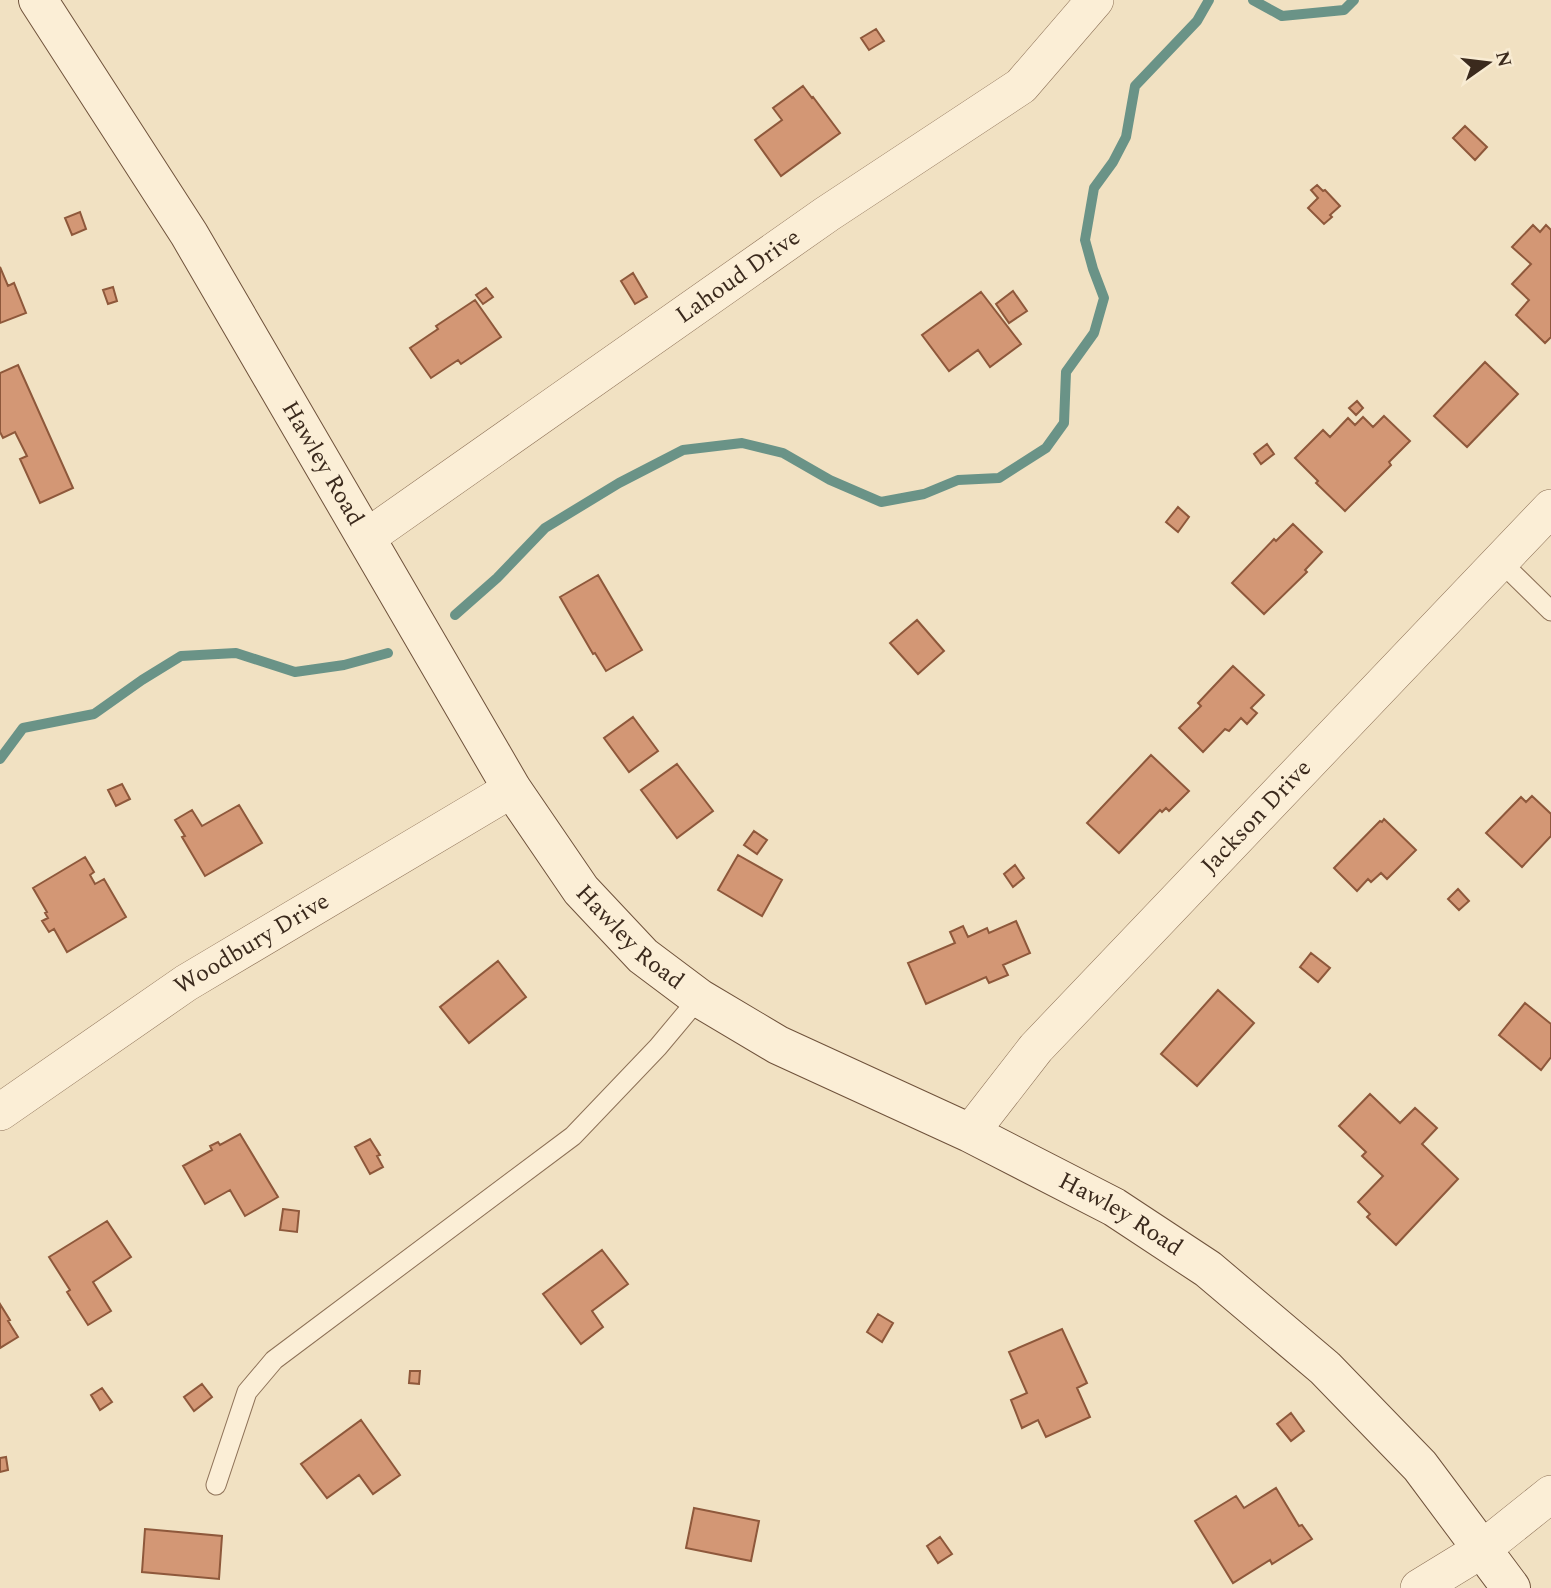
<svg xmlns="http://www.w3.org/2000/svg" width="1551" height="1588" viewBox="0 0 1551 1588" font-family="Spectral,serif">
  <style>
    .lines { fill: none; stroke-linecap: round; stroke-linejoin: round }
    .stream { stroke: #6a9387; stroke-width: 10 }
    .building { fill: #d39775; stroke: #8e583b; stroke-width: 2 }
    .lane-casing { stroke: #8d7157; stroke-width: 21 }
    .street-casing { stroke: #8d7157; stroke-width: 38 }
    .secondary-casing { stroke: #6f523b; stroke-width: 40 }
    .lane { stroke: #fbeed6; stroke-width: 19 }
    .street { stroke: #fbeed6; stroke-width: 37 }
    .secondary { stroke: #fbeed6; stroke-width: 38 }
    .labels { text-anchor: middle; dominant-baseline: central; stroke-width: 5; stroke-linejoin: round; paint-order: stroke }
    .street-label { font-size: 24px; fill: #3b2a1d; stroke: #f8ebd2 }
  </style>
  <rect width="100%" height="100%" fill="#f1e1c2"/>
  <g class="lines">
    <path class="stream" d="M 1253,0 L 1282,16 L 1344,10 L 1354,0
      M 455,615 L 497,578 L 545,528 L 619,483 L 683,450 L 742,443 L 783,453 L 830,480 L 881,502 L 924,494 L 958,480 L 999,478 L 1046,448 L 1064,423 L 1066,372 L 1094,333 L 1104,298 L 1093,269 L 1085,240 L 1094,188 L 1113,162 L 1126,137 L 1135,86 L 1197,21 L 1209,0
      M 0,759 L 23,728 L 94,714 L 142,680 L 181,656 L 236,653 L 295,672 L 344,665 L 388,653"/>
  </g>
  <path class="building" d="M 876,29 L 884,41 L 869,50 L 861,38 Z
    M 803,86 L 812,98 L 813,97 L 840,133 L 781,176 L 755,140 L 782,120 L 773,108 Z
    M 1465,126 L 1487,147 L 1475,160 L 1453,138 Z
    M 1317,185 L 1323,191 L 1325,190 L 1340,206 L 1330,215 L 1332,217 L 1324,224 L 1308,208 L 1318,198 L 1311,190 Z
    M 80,212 L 86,229 L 72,235 L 65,218 Z
    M 1533,225 L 1540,232 L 1546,225 L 1551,230 L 1551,337 L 1545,343 L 1516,315 L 1529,300 L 1512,284 L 1531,264 L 1512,247 Z
    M 0,267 L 8,286 L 14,283 L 26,313 L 0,323 Z
    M 633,273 L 647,297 L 635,304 L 621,281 Z
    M 113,287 L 117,301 L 108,304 L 103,290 Z
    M 486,288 L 493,297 L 483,304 L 476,295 Z
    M 1013,291 L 1027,311 L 1009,323 L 996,304 Z
    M 981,292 L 1021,344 L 990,367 L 978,350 L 949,371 L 922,335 Z
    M 475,300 L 501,337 L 461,364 L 458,360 L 431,378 L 410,348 L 438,329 L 436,326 Z
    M 1485,362 L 1518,394 L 1467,447 L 1434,416 Z
    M 18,365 L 73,488 L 40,503 L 20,459 L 27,456 L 15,432 L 3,438 L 0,432 L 0,373 Z
    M 1357,401 L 1363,408 L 1356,415 L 1349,408 Z
    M 1384,416 L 1410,441 L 1389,462 L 1391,465 L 1345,511 L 1316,483 L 1318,481 L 1295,458 L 1323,430 L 1330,437 L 1348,418 L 1355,425 L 1363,417 L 1373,427 Z
    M 1267,444 L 1274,454 L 1261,464 L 1254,454 Z
    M 1178,507 L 1189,517 L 1178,532 L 1166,522 Z
    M 1293,524 L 1322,552 L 1305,570 L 1307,572 L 1264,614 L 1232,583 L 1274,539 L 1276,541 Z
    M 598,575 L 642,650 L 606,671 L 595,653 L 593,654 L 560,597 Z
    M 917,620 L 944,651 L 918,674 L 890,643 Z
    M 1233,666 L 1264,695 L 1251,708 L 1257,713 L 1247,724 L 1241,718 L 1229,731 L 1225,729 L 1203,752 L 1179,728 L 1201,706 L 1198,703 Z
    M 633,717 L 658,751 L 629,772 L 604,738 Z
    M 1151,755 L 1189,791 L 1169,811 L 1166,808 L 1162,812 L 1160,810 L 1119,853 L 1087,823 Z
    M 677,764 L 713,811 L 677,838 L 641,790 Z
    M 122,784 L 130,799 L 116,806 L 108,790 Z
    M 1532,796 L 1551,814 L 1551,836 L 1522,867 L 1486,833 L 1521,797 L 1526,802 Z
    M 239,805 L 262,843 L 205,876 L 182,837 L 185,836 L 175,820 L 192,810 L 202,826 Z
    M 1384,819 L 1416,850 L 1387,879 L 1381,873 L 1371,882 L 1368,879 L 1357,891 L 1334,868 L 1380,821 L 1382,822 Z
    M 754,831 L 767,840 L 757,854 L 744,845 Z
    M 738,855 L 782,880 L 762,916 L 718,890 Z
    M 85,857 L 94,872 L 90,875 L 95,884 L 104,879 L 126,917 L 67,952 L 54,929 L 49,932 L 42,921 L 48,918 L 45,913 L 47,912 L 33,888 Z
    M 1015,865 L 1024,878 L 1013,887 L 1004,874 Z
    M 1458,889 L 1469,901 L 1459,910 L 1448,899 Z
    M 1016,921 L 1030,953 L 1003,965 L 1008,975 L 989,983 L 986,977 L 926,1004 L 908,963 L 955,943 L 950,932 L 963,926 L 968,937 L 987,928 L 989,933 Z
    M 1311,953 L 1330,968 L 1318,982 L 1300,967 Z
    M 498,961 L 526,997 L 469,1043 L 440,1007 Z
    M 1218,990 L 1254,1023 L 1197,1086 L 1161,1054 Z
    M 1525,1003 L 1551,1024 L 1551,1057 L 1541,1070 L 1499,1035 Z
    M 1370,1094 L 1400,1123 L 1415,1108 L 1437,1128 L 1422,1144 L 1458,1179 L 1396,1245 L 1367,1217 L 1370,1214 L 1358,1202 L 1383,1176 L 1362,1156 L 1366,1152 L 1339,1126 Z
    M 240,1134 L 278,1197 L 245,1216 L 230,1190 L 205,1204 L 183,1166 L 212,1150 L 210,1146 L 218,1142 L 220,1145 Z
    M 370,1139 L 380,1155 L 377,1156 L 383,1167 L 370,1174 L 355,1147 Z
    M 283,1209 L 299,1211 L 297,1232 L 280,1230 Z
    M 107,1221 L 131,1257 L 93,1282 L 111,1311 L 88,1325 L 67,1292 L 70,1290 L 49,1257 Z
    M 602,1250 L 628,1284 L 592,1311 L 603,1327 L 581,1344 L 543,1294 Z
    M 0,1304 L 10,1320 L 8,1321 L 18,1337 L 0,1348 Z
    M 878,1314 L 893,1323 L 882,1342 L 867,1332 Z
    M 1062,1329 L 1087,1383 L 1077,1388 L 1090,1417 L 1046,1437 L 1038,1420 L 1022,1428 L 1011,1400 L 1027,1393 L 1009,1352 Z
    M 410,1371 L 420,1371 L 419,1384 L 409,1383 Z
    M 202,1384 L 212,1397 L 194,1411 L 184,1397 Z
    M 102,1388 L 112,1402 L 100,1410 L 91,1395 Z
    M 1291,1413 L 1304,1431 L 1291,1441 L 1277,1424 Z
    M 361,1420 L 400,1475 L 373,1494 L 359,1475 L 327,1498 L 301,1464 Z
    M 6,1457 L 8,1470 L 0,1472 L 0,1458 Z
    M 1276,1488 L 1299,1526 L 1302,1525 L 1312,1539 L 1272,1564 L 1270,1560 L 1233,1583 L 1195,1521 L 1236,1496 L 1244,1508 Z
    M 694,1508 L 759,1521 L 751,1561 L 686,1548 Z
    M 145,1529 L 222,1536 L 219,1579 L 142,1572 Z
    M 940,1537 L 952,1554 L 938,1563 L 927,1546 Z"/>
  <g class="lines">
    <g class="lane-casing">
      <path id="lane" d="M 1500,561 L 1551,611
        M 216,1485 L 247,1392 L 274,1360 L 573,1136 L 658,1047 L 699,998"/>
    </g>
    <g class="street-casing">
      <g id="street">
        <path id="s1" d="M 366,538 L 827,214 L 1021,86 L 1095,0"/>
        <path id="s2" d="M 0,1112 L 186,983 L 512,789"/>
        <path id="s3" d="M 970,1133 L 1036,1048 L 1551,508"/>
        <path d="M 1419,1588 L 1481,1550 L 1551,1494"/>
      </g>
    </g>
    <g class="secondary-casing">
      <g id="secondary">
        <path id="s4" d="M 38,0 L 189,234 L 512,789 L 581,890 L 643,956 L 699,998 L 778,1045 L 970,1133 L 1114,1207 L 1208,1269 L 1325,1368 L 1420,1466 L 1511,1588"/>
      </g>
    </g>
    <use href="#lane" class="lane"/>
    <use href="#street" class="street"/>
    <use href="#secondary" class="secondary"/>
  </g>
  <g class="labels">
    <g class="street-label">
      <text stroke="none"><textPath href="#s1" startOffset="455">Lahoud Drive</textPath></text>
      <text stroke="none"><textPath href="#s4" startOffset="544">Hawley Road</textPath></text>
      <text stroke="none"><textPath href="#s3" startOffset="427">Jackson Drive</textPath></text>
      <text stroke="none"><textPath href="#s4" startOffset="1111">Hawley Road</textPath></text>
      <text stroke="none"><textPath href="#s2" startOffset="303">Woodbury Drive</textPath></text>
      <text stroke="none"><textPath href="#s4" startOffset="1678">Hawley Road</textPath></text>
    </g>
  </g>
  <g transform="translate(1488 63) rotate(76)" stroke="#f8ebd2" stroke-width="5" paint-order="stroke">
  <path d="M0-5L12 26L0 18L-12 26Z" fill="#3b2a1d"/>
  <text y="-10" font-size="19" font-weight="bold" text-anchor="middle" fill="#3b2a1d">N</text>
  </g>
</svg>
